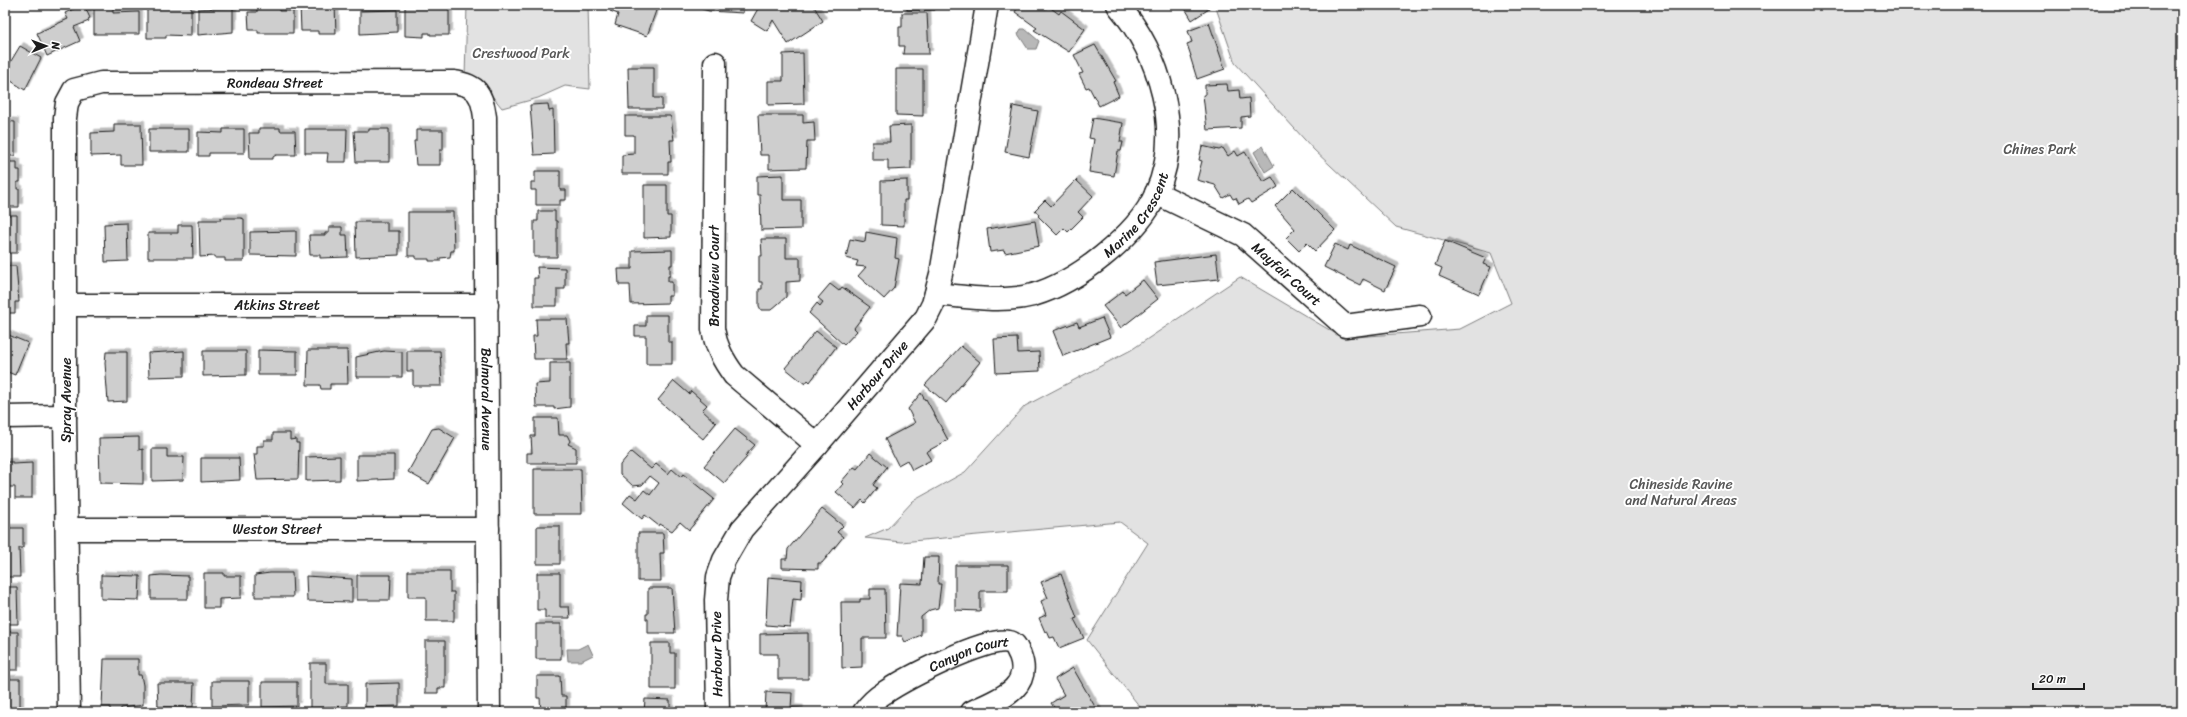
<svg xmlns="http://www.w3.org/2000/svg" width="2187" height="717" viewBox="0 0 2187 717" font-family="Sriracha,sans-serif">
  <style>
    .green { fill: #e2e2e2; stroke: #7f7f7f }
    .water { fill: #b8b8b8; stroke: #7a7a7a }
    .building { fill: #cecece; stroke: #1c1c1c; filter: url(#shadow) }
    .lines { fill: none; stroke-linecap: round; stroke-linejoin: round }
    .minor-casing { stroke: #1c1c1c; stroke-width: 25 }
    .minor { stroke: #fff; stroke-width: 22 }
    .labels { text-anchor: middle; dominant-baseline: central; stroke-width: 4; stroke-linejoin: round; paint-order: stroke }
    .park-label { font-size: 14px; fill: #575757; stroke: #fff }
    .street-label { font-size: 14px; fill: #1c1c1c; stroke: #fff }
  </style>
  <defs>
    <filter id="shadow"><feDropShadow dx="3.5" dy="-3.5" stdDeviation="0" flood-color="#0004"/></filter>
  </defs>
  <rect width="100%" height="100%" fill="#fff"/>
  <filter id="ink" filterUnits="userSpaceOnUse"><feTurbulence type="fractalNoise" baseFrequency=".025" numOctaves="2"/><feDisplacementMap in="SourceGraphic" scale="8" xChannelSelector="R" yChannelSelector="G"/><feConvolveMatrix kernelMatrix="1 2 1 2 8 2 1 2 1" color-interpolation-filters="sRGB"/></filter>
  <g filter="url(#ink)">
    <path class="green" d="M 467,5 L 588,5 L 590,89 L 565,86 L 538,98 L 502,108 L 479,80 L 465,77 Z
      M 1215,5 L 2182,5 L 2182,712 L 1144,712 L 1087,640 L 1148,543 L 1120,522 L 901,542 L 865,538 L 888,528 L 913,501 L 965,472 L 1025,406 L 1131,350 L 1240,277 L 1343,338 L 1460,329 L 1511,303 L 1491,253 L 1396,227 L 1314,150 L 1235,63 Z"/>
    <path class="water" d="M 1021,29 L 1025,29 L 1039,41 L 1036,49 L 1028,49 L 1018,34 Z
      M 1263,146 L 1274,166 L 1265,172 L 1254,152 Z
      M 588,644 L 593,655 L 581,661 L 568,661 L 567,649 L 578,649 Z"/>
    <path class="building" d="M 82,5 L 84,5 L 90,18 L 88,19 L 89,21 L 74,27 L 80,41 L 47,56 L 37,33 L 68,19 L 65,13 Z
      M 94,5 L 113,5 L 113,13 L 139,12 L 139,34 L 94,34 Z
      M 147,5 L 191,5 L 191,36 L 166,35 L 166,38 L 147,38 Z
      M 257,5 L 279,5 L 279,11 L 293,11 L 293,33 L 258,33 L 258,30 L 249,30 L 248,12 L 257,12 Z
      M 300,5 L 335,5 L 336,34 L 318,34 L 318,31 L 301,31 Z
      M 405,5 L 449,5 L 449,35 L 430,35 L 430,33 L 424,33 L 424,37 L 405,36 Z
      M 612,5 L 658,5 L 647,36 L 615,25 L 618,14 L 610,11 Z
      M 700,5 L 744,5 L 743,13 L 709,11 L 702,9 Z
      M 760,5 L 813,5 L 823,21 L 788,44 L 773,20 L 767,31 L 751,21 Z
      M 907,5 L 936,5 L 935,10 L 907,10 Z
      M 1019,5 L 1039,5 L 1046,9 L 1048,6 L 1059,14 L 1061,11 L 1085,29 L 1069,52 L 1034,30 L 1037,28 L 1015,12 Z
      M 1183,5 L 1206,5 L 1209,9 L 1192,20 Z
      M 233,8 L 233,32 L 198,35 L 198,9 Z
      M 397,10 L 397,32 L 360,34 L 360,11 Z
      M 902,13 L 927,13 L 929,54 L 903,54 L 904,46 L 899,46 L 899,27 L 902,27 Z
      M 1209,23 L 1225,69 L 1197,79 L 1190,56 L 1191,56 L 1187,44 L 1192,42 L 1188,31 Z
      M 1095,45 L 1116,81 L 1113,82 L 1119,96 L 1099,106 L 1089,87 L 1086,88 L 1079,74 L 1083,73 L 1074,55 Z
      M 20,46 L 41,58 L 25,90 L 5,77 L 5,71 Z
      M 803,53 L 804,104 L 768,105 L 768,81 L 783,81 L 783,54 Z
      M 628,67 L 654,67 L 654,98 L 662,98 L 662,109 L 629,109 Z
      M 896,69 L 923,69 L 923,116 L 896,115 Z
      M 1227,84 L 1228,91 L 1239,90 L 1240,99 L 1249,98 L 1250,116 L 1241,117 L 1241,128 L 1207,130 L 1203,95 L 1205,95 L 1205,85 Z
      M 548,104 L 549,111 L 553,110 L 554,154 L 534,155 L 530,105 Z
      M 1013,106 L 1038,111 L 1029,157 L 1005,152 Z
      M 758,115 L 803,115 L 803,123 L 814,122 L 815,141 L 807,141 L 806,168 L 769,169 L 769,155 L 760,155 Z
      M 625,116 L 670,116 L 671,118 L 674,140 L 670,140 L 671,162 L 668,162 L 668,174 L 622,174 L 622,155 L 634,154 L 634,135 L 625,135 Z
      M 1093,118 L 1123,123 L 1120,142 L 1123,142 L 1121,151 L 1118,151 L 1114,176 L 1089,172 L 1094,139 L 1089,138 Z
      M 5,121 L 15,122 L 15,156 L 5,156 Z
      M 114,124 L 141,124 L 142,165 L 121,165 L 121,155 L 91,156 L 91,133 L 114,132 Z
      M 911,125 L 911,169 L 888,170 L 888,160 L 872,160 L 872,142 L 890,142 L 889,126 Z
      M 259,128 L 280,128 L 280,131 L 295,131 L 296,155 L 276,155 L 273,157 L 273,159 L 250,159 L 249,133 L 259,133 Z
      M 149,129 L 189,129 L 189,152 L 149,152 Z
      M 223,129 L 244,129 L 244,153 L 209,153 L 209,156 L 198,156 L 198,132 L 223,133 Z
      M 305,129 L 347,129 L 346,162 L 327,162 L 328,153 L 305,153 Z
      M 369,129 L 389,129 L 389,162 L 356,162 L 354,131 L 369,131 Z
      M 416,130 L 443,130 L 443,150 L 440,150 L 440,165 L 416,165 L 414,141 L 416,141 Z
      M 1202,146 L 1219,150 L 1223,148 L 1228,156 L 1235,151 L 1238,156 L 1245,152 L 1263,182 L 1272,177 L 1278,187 L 1251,203 L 1248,199 L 1239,204 L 1236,198 L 1233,199 L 1230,194 L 1223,198 L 1215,185 L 1197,180 L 1202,161 L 1199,160 Z
      M 5,162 L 17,162 L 17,170 L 20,170 L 20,182 L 17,182 L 17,189 L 19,189 L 19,207 L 5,207 Z
      M 535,171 L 560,171 L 560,190 L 566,190 L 566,200 L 560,200 L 560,205 L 536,205 L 536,190 L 531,190 L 531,182 L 535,182 Z
      M 783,175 L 783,200 L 801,200 L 801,229 L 761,230 L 760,195 L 757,195 L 757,176 Z
      M 907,180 L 907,200 L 904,200 L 904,226 L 881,225 L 881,181 Z
      M 1076,180 L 1093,196 L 1078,212 L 1083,217 L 1068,232 L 1064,228 L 1057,235 L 1038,216 L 1039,215 L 1035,210 L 1045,200 L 1051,206 Z
      M 644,185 L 667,185 L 667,216 L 671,216 L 671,237 L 644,238 Z
      M 1293,188 L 1335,230 L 1315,251 L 1307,243 L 1299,251 L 1286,238 L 1295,229 L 1275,206 Z
      M 538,211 L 555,211 L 555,221 L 557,221 L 557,257 L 534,257 L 534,221 L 538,221 Z
      M 408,212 L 453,212 L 454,251 L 451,251 L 450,257 L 440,258 L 440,261 L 429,261 L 429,259 L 416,259 L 416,256 L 408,256 Z
      M 5,215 L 17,215 L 17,253 L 5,253 Z
      M 220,218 L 241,218 L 244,219 L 244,261 L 225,261 L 225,258 L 215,258 L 215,256 L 200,257 L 199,220 L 221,220 Z
      M 1035,221 L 1039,246 L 1005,253 L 1004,250 L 990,252 L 987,229 Z
      M 355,222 L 387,222 L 387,231 L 399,231 L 399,255 L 356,257 Z
      M 127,223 L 128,261 L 105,262 L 104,224 Z
      M 178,225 L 192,225 L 193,258 L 148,258 L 148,233 L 178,233 Z
      M 329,227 L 342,227 L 342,235 L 347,235 L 348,257 L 320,258 L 320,255 L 310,255 L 309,235 L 325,235 L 325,233 L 329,233 Z
      M 296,231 L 296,256 L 250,255 L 250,232 Z
      M 866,232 L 897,238 L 895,258 L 899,259 L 894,288 L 884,299 L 858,276 L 866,267 L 856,266 L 858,261 L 846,258 L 850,239 L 865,242 Z
      M 761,239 L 786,239 L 786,258 L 800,258 L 800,281 L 786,282 L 786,297 L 771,310 L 761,310 L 759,306 L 759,289 L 762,289 L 762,282 L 759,282 L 759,256 L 762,256 Z
      M 1445,241 L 1486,258 L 1483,264 L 1491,267 L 1479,294 L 1439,276 L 1442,268 L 1435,265 Z
      M 1335,244 L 1348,250 L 1350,245 L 1396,267 L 1385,290 L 1363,279 L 1360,285 L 1324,267 Z
      M 672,250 L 672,265 L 670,265 L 670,276 L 668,276 L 668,282 L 672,282 L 672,296 L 668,296 L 668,303 L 631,304 L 630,285 L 619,285 L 618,269 L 632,269 L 632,251 Z
      M 1216,254 L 1219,279 L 1157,285 L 1154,262 Z
      M 5,266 L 16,266 L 19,302 L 15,302 L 15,313 L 5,313 Z
      M 537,267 L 565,268 L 565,289 L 557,289 L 557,306 L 534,306 L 534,278 L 538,278 Z
      M 1143,280 L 1158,299 L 1121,328 L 1103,306 L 1123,291 L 1125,294 Z
      M 830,284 L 839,291 L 842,287 L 870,307 L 854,328 L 857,331 L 844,345 L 809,313 L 817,303 L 820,306 L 823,302 L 818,298 Z
      M 646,315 L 668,315 L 668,342 L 672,342 L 672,364 L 646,364 L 646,336 L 635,336 L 635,326 L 646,326 Z
      M 1102,318 L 1110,337 L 1063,356 L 1053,331 L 1077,322 L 1079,327 Z
      M 536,319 L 567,319 L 569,343 L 566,343 L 567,359 L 534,359 L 533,336 L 537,336 Z
      M 816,331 L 836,347 L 810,382 L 808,380 L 805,384 L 785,368 Z
      M 6,334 L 28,343 L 15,375 L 5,371 Z
      M 1017,338 L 1018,353 L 1039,352 L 1040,371 L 996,373 L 994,339 Z
      M 961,346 L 980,362 L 946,403 L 925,385 Z
      M 258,350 L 297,351 L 297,375 L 258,375 Z
      M 308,350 L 347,350 L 348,384 L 330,384 L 330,389 L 321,389 L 320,385 L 307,385 Z
      M 184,351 L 184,376 L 149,377 L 148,353 Z
      M 203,351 L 246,351 L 246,375 L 203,376 Z
      M 384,351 L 402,352 L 402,377 L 356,377 L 356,357 Z
      M 407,351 L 440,351 L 442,386 L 413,386 L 413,371 L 407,371 Z
      M 106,352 L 127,352 L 127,401 L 108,402 L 105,363 Z
      M 550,363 L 570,363 L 570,407 L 554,409 L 554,407 L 536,407 L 535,384 L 550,383 Z
      M 674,381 L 689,394 L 691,391 L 707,405 L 702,410 L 716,423 L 703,439 L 658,400 Z
      M 921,393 L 925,400 L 926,399 L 948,440 L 926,452 L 931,460 L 912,470 L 907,460 L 898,465 L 885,439 L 915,423 L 908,409 Z
      M 535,418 L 558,418 L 559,435 L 567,435 L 570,441 L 568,444 L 576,448 L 576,463 L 527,463 L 527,453 L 532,453 L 531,436 L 535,436 Z
      M 439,428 L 455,438 L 429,484 L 408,472 L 432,429 Z
      M 735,429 L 755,445 L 745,456 L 747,457 L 724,483 L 704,466 Z
      M 273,433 L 290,433 L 290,440 L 296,439 L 296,443 L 299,443 L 298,479 L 257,480 L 254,454 L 257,454 L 257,446 L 264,446 L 264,440 L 273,440 Z
      M 139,437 L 139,450 L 143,449 L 143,484 L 100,483 L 99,438 Z
      M 152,449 L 167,449 L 167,457 L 184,457 L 183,480 L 152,481 Z
      M 631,452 L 651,469 L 656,464 L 668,474 L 672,469 L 681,477 L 683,474 L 714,499 L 689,530 L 680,522 L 672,531 L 660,524 L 659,526 L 645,515 L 642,519 L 623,503 L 630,494 L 637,499 L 644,490 L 650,495 L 659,483 L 650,476 L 642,485 L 633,486 L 620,474 L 620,465 Z
      M 870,453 L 887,467 L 873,485 L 877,488 L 865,503 L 862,500 L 855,508 L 836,492 L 843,484 L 841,482 L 854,467 L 857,469 Z
      M 357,455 L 394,455 L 394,479 L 357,481 Z
      M 340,456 L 340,480 L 306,481 L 306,457 Z
      M 201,458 L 239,458 L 240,480 L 201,482 Z
      M 5,462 L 13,462 L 13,464 L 32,463 L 32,498 L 15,498 L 15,487 L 5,487 Z
      M 534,469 L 581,469 L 582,514 L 534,514 Z
      M 822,509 L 843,526 L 837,532 L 843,537 L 822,563 L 818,563 L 818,569 L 782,568 L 782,559 L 787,559 L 788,549 Z
      M 537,526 L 560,526 L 560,564 L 537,564 Z
      M 5,528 L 23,528 L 23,548 L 19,548 L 20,577 L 5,577 Z
      M 638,533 L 663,533 L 664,553 L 660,553 L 661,581 L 638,581 Z
      M 924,557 L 939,557 L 938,584 L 941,584 L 938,608 L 930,610 L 921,617 L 921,635 L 905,642 L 902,636 L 897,636 L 900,583 L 922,584 Z
      M 955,565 L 1008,565 L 1008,591 L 980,591 L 980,611 L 955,610 Z
      M 408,571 L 450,571 L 450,592 L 454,592 L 454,621 L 426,621 L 426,597 L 408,597 Z
      M 204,573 L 224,573 L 224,576 L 241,576 L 241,598 L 219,599 L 219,608 L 204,608 Z
      M 270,573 L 292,573 L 293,597 L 255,597 L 255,575 Z
      M 537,573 L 560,573 L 560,607 L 569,607 L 570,618 L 545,618 L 545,610 L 537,610 Z
      M 1061,574 L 1077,618 L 1074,619 L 1084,638 L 1059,648 L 1054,637 L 1050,638 L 1047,631 L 1045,632 L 1039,618 L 1046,615 L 1041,601 L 1048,598 L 1041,582 Z
      M 101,575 L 140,576 L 139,600 L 101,599 Z
      M 161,575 L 188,576 L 188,599 L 151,599 L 151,576 Z
      M 357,575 L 391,575 L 390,600 L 357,600 Z
      M 306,576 L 352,579 L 352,602 L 307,601 Z
      M 768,577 L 802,580 L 801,600 L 793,599 L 790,627 L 766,625 Z
      M 5,587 L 17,587 L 18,624 L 5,624 Z
      M 648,588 L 672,588 L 675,633 L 648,633 L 648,619 L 646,619 L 646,614 L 648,614 Z
      M 870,589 L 885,589 L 886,638 L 862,638 L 862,667 L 842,668 L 841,602 L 860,602 L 860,599 L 870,599 Z
      M 536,624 L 561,624 L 561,659 L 536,659 Z
      M 5,632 L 18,632 L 18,670 L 5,670 Z
      M 808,633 L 808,679 L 778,679 L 778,654 L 760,654 L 760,634 Z
      M 425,641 L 445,641 L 445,688 L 438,688 L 438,693 L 425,693 Z
      M 651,643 L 670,643 L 670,653 L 675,653 L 675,689 L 651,689 Z
      M 104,659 L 138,659 L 138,675 L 141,675 L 143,685 L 143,705 L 120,708 L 120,711 L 110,711 L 110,707 L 102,707 Z
      M 310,663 L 326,663 L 326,684 L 348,684 L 348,706 L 310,708 Z
      M 1073,668 L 1098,712 L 1057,712 L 1051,703 L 1064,695 L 1055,679 Z
      M 537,676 L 560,676 L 561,696 L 566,696 L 566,709 L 562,709 L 562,712 L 541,712 L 540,698 L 537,698 Z
      M 5,679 L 20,679 L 20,712 L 5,712 Z
      M 212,681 L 249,681 L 249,705 L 212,706 Z
      M 262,682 L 297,682 L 297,706 L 262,707 Z
      M 157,683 L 194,683 L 193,707 L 158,707 Z
      M 399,683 L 399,706 L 365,707 L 365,684 Z
      M 766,692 L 792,693 L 791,708 L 800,709 L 799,712 L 765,712 Z
      M 645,699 L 670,700 L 670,712 L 644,712 Z"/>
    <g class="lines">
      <g class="minor-casing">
        <g id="minor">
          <path d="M 715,63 L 713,329 C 716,347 723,360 734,375 L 817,445"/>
          <path id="s1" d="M 1156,193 L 1243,235 L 1345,326 L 1420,316"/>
          <path id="s2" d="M 936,294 C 966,297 1003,303 1033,295 C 1060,287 1082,273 1103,256 C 1124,239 1145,219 1156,194 C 1184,132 1160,54 1118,5"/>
          <path id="s3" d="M 66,305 L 487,305"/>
          <path d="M 5,417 L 65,416"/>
          <path id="s4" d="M 67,529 L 488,529"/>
          <path id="s5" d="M 69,712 L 65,416 L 65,118 L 67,103 L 74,90 L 101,83 L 453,82 C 477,85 482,94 485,117 L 489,712"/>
          <path id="s6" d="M 718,712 L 716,600 L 718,577 L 724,560 L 742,529 L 817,445 L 926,318 L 933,304 L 941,274 L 987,5"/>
          <path id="s7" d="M 864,712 C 869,705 876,698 884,693 C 905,679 987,636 1009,642 C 1016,643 1017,650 1020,655 C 1033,690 996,700 972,712"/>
        </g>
      </g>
      <use href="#minor" class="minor"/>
    </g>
  </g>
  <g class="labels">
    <g class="park-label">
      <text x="521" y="53">Crestwood Park</text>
      <text x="2040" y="149">Chines Park</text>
      <text x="1681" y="484">Chineside Ravine<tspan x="1681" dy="16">and Natural Areas</tspan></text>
    </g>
    <g class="street-label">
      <text stroke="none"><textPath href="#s5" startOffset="826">Rondeau Street</textPath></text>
      <text stroke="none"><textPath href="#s2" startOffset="232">Marine Crescent</textPath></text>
      <text stroke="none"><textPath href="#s1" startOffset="155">Mayfair Court</textPath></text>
      <text transform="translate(714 276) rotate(-90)">Broadview Court</text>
      <text stroke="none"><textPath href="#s3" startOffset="211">Atkins Street</textPath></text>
      <text stroke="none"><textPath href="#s6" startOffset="394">Harbour Drive</textPath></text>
      <text stroke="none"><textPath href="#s5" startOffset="1339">Balmoral Avenue</textPath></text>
      <text transform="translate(66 400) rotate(-90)">Spray Avenue</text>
      <text stroke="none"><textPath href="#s4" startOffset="210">Weston Street</textPath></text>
      <text transform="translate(717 654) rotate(-91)">Harbour Drive</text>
      <text stroke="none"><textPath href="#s7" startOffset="122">Canyon Court</textPath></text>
    </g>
  </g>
  <rect width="2187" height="717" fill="none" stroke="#fff" stroke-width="20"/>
  <rect x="10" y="10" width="2167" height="697" fill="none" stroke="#1c1c1c" stroke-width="1.5" filter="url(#ink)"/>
  <g transform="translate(46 46) rotate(89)" stroke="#ffffff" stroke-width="3" paint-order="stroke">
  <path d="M0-3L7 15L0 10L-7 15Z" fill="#1c1c1c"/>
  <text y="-6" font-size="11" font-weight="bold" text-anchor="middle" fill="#1c1c1c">N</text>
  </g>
  <path d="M2033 683v6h51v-6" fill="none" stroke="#1c1c1c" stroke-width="2"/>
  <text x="2039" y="683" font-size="12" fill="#1c1c1c" stroke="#ffffff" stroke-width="3" paint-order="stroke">20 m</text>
</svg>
